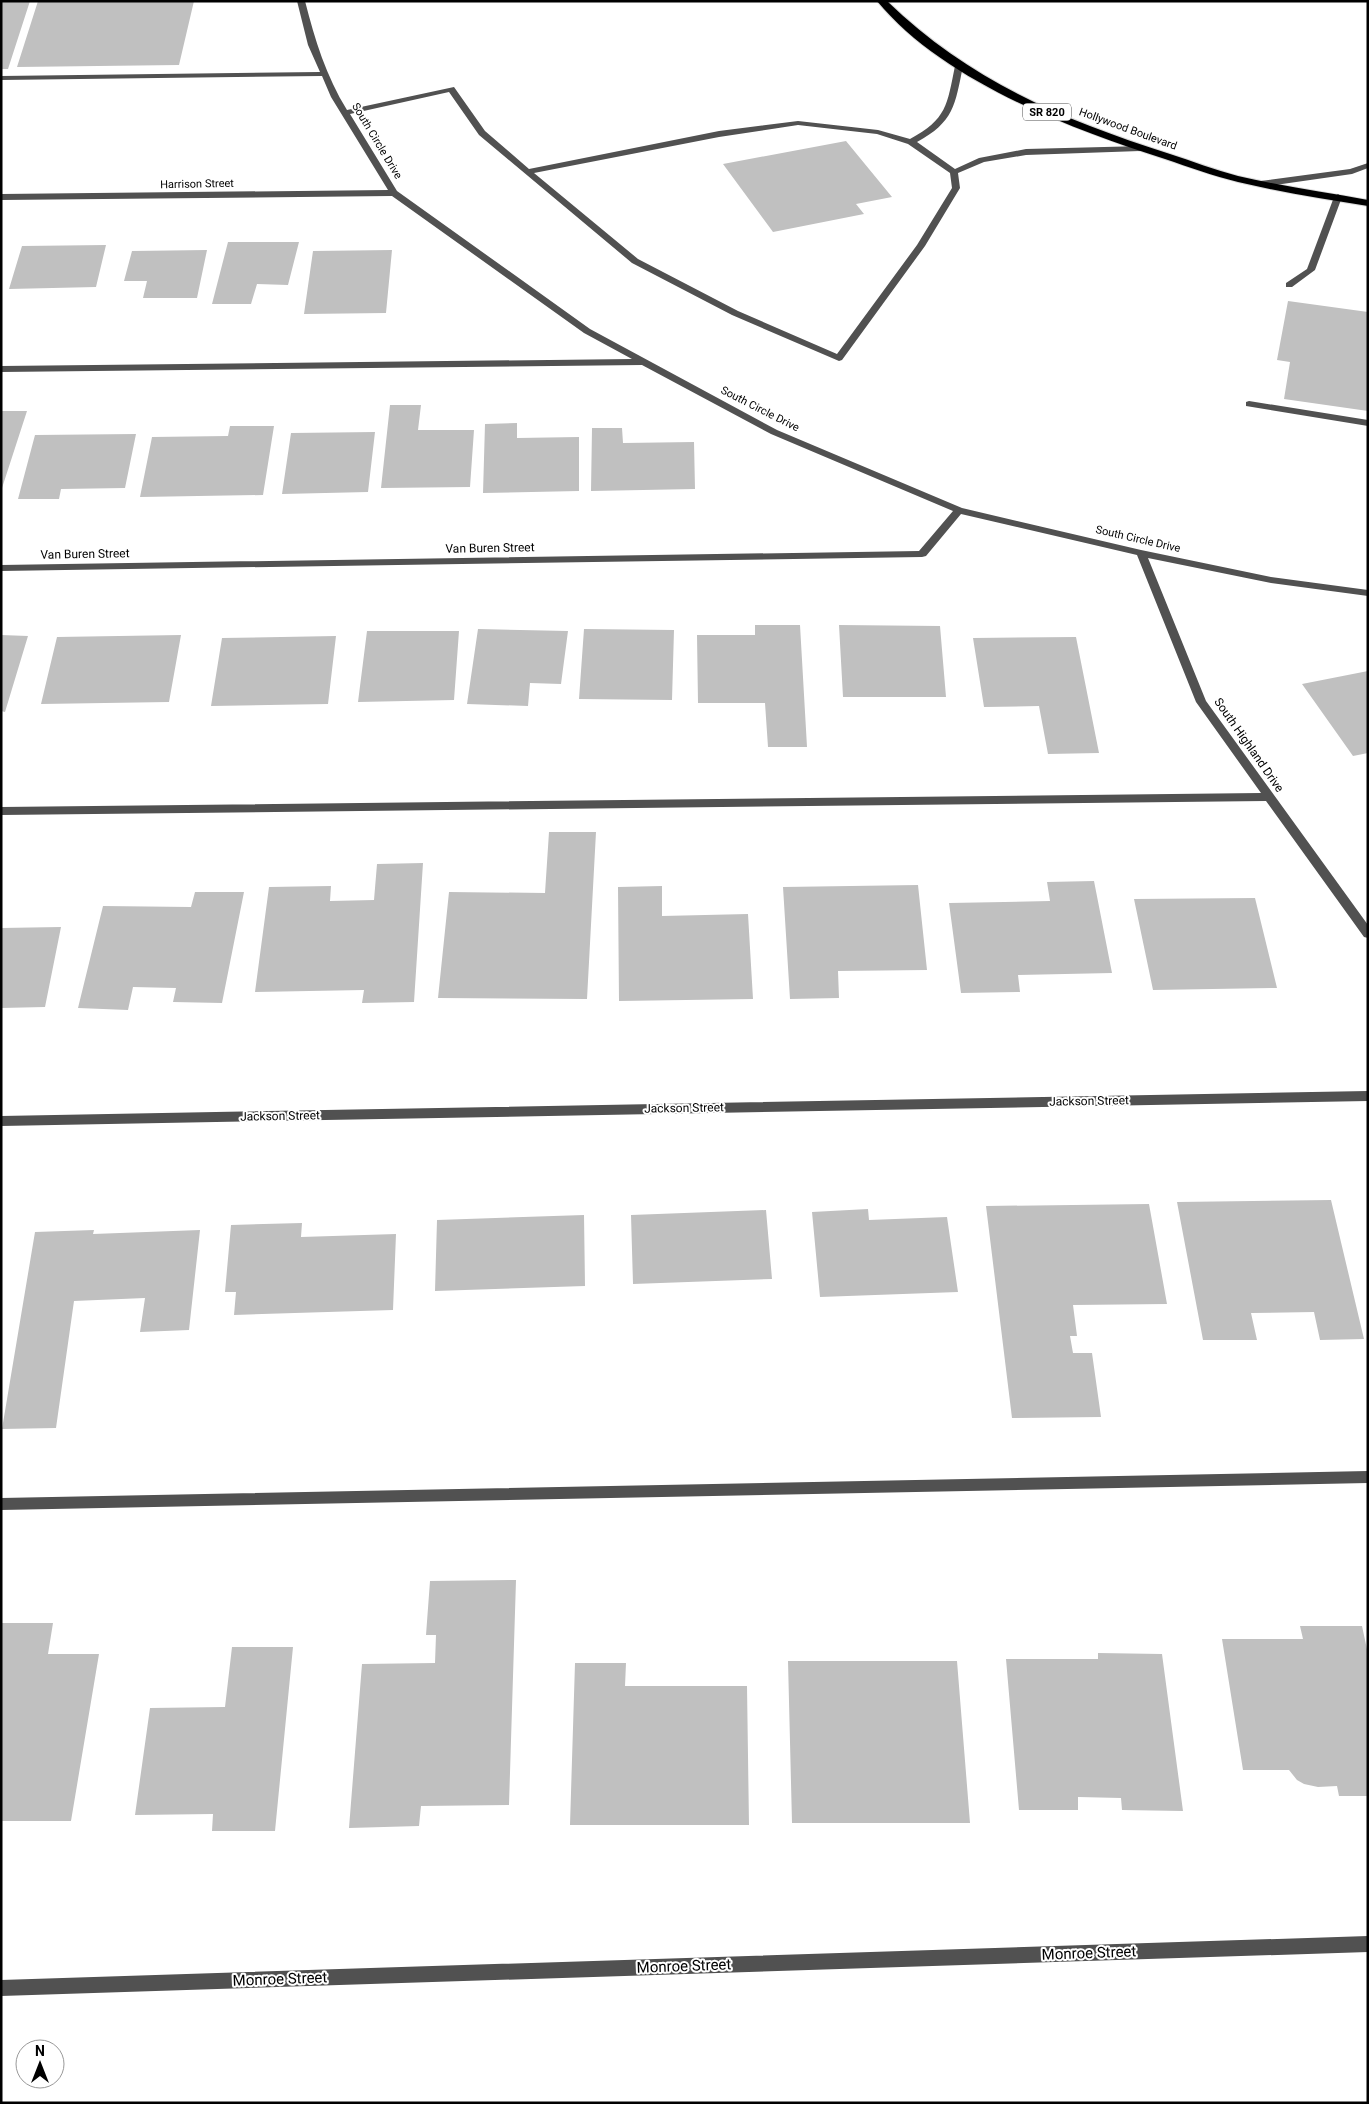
<svg xmlns="http://www.w3.org/2000/svg" width="1369" height="2104" viewBox="0 0 1369 2104" font-family="Roboto,sans-serif">
  <style>
    .building { fill: #c0c0c0 }
    .lines { fill: none; stroke-linecap: round; stroke-linejoin: round }
    .highway-casing { stroke: #dbdbdb; stroke-width: 2 }
    .minor { fill: #515151; fill-rule: evenodd }
    .highway { fill: #000; fill-rule: evenodd }
    .labels { text-anchor: middle; dominant-baseline: central; stroke-width: 4; stroke-linejoin: round; paint-order: stroke }
    .shield { fill: #fff; stroke: #4c4c4c; stroke-width: 1 }
    .shield-label { font-size: 11px; font-weight: bold; fill: #000 }
    .far-street-label { font-size: 11px; fill: #000; stroke: #fff }
    .street-label { font-size: 12px; fill: #000; stroke: #fff }
    .near-street-label { font-size: 15px; fill: #000; stroke: #fff }
  </style>
  <rect width="100%" height="100%" fill="#fff"/>
  <path class="building" d="M 1,1 L 30,1 L 8,69 L 1,69 Z
    M 38,1 L 194,1 L 179,65 L 17,67 Z
    M 846,141 L 892,197 L 856,204 L 864,214 L 773,232 L 723,164 Z
    M 228,242 L 299,242 L 288,285 L 257,284 L 251,304 L 212,304 Z
    M 106,245 L 96,287 L 9,289 L 22,246 Z
    M 207,250 L 197,298 L 143,298 L 147,281 L 124,281 L 132,251 Z
    M 392,250 L 386,313 L 304,314 L 313,251 Z
    M 1288,301 L 1368,312 L 1368,411 L 1284,399 L 1290,362 L 1277,360 Z
    M 390,405 L 421,405 L 418,430 L 474,430 L 470,487 L 381,488 Z
    M 1,411 L 27,411 L 2,488 L 1,488 Z
    M 517,423 L 517,438 L 579,437 L 579,491 L 483,493 L 485,424 Z
    M 230,426 L 274,426 L 263,495 L 140,497 L 152,437 L 228,436 Z
    M 592,428 L 622,428 L 623,443 L 694,442 L 695,489 L 591,491 Z
    M 375,432 L 368,492 L 282,494 L 291,433 Z
    M 136,434 L 125,488 L 61,489 L 59,499 L 18,499 L 35,435 Z
    M 755,625 L 800,625 L 807,747 L 768,747 L 765,703 L 698,703 L 697,635 L 755,635 Z
    M 839,625 L 940,626 L 946,697 L 843,697 Z
    M 478,629 L 568,631 L 561,684 L 530,683 L 528,706 L 467,704 Z
    M 584,629 L 674,630 L 672,700 L 579,699 Z
    M 367,631 L 459,631 L 454,700 L 358,702 Z
    M 1,635 L 28,636 L 5,712 L 1,711 Z
    M 181,635 L 169,702 L 41,704 L 57,637 Z
    M 336,636 L 328,704 L 211,706 L 222,638 Z
    M 1076,637 L 1099,753 L 1048,754 L 1039,706 L 984,707 L 973,638 Z
    M 1368,671 L 1368,753 L 1353,756 L 1302,684 Z
    M 549,832 L 596,832 L 587,999 L 438,998 L 449,892 L 545,893 Z
    M 423,863 L 414,1002 L 362,1003 L 364,990 L 255,992 L 269,887 L 331,886 L 330,901 L 374,900 L 377,864 Z
    M 1094,881 L 1112,973 L 1018,975 L 1020,992 L 961,993 L 949,903 L 1050,901 L 1047,882 Z
    M 918,885 L 927,970 L 838,971 L 839,998 L 790,999 L 783,887 Z
    M 662,886 L 662,916 L 748,914 L 753,999 L 619,1001 L 618,887 Z
    M 195,892 L 244,892 L 222,1003 L 173,1002 L 176,988 L 133,987 L 128,1010 L 78,1008 L 103,906 L 191,907 Z
    M 1255,898 L 1277,988 L 1153,990 L 1134,899 Z
    M 61,927 L 45,1007 L 1,1008 L 1,928 Z
    M 1331,1200 L 1364,1339 L 1320,1340 L 1314,1312 L 1251,1313 L 1257,1340 L 1203,1340 L 1177,1202 Z
    M 1149,1204 L 1167,1304 L 1073,1305 L 1077,1336 L 1070,1336 L 1073,1353 L 1092,1353 L 1101,1417 L 1012,1418 L 986,1206 Z
    M 868,1209 L 869,1220 L 947,1217 L 958,1292 L 820,1297 L 812,1212 Z
    M 766,1210 L 772,1279 L 633,1284 L 631,1215 Z
    M 584,1215 L 585,1286 L 435,1291 L 437,1220 Z
    M 302,1223 L 301,1237 L 396,1234 L 393,1310 L 234,1315 L 236,1292 L 225,1292 L 231,1225 Z
    M 94,1230 L 93,1234 L 200,1230 L 189,1330 L 140,1332 L 145,1298 L 74,1301 L 56,1428 L 2,1429 L 35,1232 Z
    M 516,1580 L 509,1805 L 421,1806 L 419,1826 L 349,1828 L 362,1664 L 435,1663 L 436,1635 L 426,1635 L 430,1581 Z
    M 1,1623 L 53,1623 L 48,1654 L 99,1654 L 71,1821 L 1,1821 Z
    M 1300,1626 L 1362,1626 L 1368,1654 L 1368,1796 L 1339,1796 L 1337,1786 L 1318,1787 L 1304,1784 L 1297,1780 L 1289,1770 L 1243,1770 L 1222,1639 L 1303,1639 Z
    M 232,1647 L 293,1647 L 275,1831 L 212,1831 L 213,1814 L 135,1815 L 150,1708 L 225,1707 Z
    M 1098,1653 L 1162,1654 L 1183,1811 L 1122,1810 L 1121,1798 L 1078,1797 L 1078,1810 L 1019,1810 L 1006,1659 L 1098,1659 Z
    M 788,1661 L 957,1661 L 970,1823 L 792,1823 Z
    M 575,1663 L 626,1663 L 625,1686 L 747,1686 L 749,1825 L 570,1825 Z"/>
  <g class="lines">
    <g class="highway-casing">
      <path id="highway" d="M 877,1 L 887,1 C 970,81 1061,119 1170,154 C 1192,161 1215,170 1238,176 C 1281,186 1324,192 1368,200 L 1368,206 C 1324,199 1280,192 1238,182 C 1213,176 1189,167 1165,159 C 1069,128 943,81 877,1 Z"/>
    </g>
    <path class="minor" d="M 297,1 L 305,1 C 315,40 326,76 347,110 L 454,87 L 485,131 L 529,169 L 719,131 L 798,121 L 878,130 L 910,139 C 947,119 947,105 955,66 L 959,64 L 963,66 C 955,105 954,122 917,142 L 955,169 L 979,158 L 1026,149 L 1143,146 L 1143,150 L 1140,151 L 1026,155 L 984,162 L 958,173 L 960,188 L 925,246 L 842,360 L 839,361 L 732,315 L 632,263 L 479,135 L 449,92 L 350,114 L 397,191 L 590,329 L 777,430 L 962,508 L 1141,550 L 1271,577 L 1368,590 L 1368,596 L 1271,583 L 1148,558 L 1206,701 L 1368,925 L 1368,938 L 1364,937 L 1266,801 L 1,815 L 1,807 L 1261,793 L 1196,702 L 1137,555 L 961,514 L 926,556 L 922,557 L 1,571 L 1,565 L 919,551 L 953,511 L 771,434 L 642,365 L 1,372 L 1,366 L 632,359 L 584,333 L 392,196 L 1,200 L 1,194 L 388,190 L 331,97 L 322,76 L 1,80 L 1,76 L 320,72 L 308,45 ZM 798,125 L 877,134 L 908,144 L 950,173 L 952,188 L 917,245 L 837,354 L 738,311 L 638,259 L 534,173 L 719,137 Z
      M 1368,163 L 1368,168 L 1352,174 L 1261,187 L 1257,184 L 1261,181 L 1350,169 Z
      M 1338,194 L 1342,197 L 1315,270 L 1292,287 L 1286,287 L 1286,283 L 1307,269 L 1334,197 Z
      M 1249,401 L 1368,420 L 1368,426 L 1246,406 L 1246,402 Z
      M 1368,1091 L 1368,1101 L 1,1126 L 1,1116 Z
      M 1368,1471 L 1368,1483 L 1,1510 L 1,1498 Z
      M 1368,1936 L 1368,1952 L 1,1996 L 1,1980 Z"/>
    <use href="#highway" class="highway"/>
  </g>
  <g class="labels">
    <rect class="shield" x="1023" y="103.5" width="48" height="17" rx="4"/>
    <g class="shield-label">
      <text x="1047" y="112">SR 820</text>
    </g>
    <g class="far-street-label">
      <text transform="translate(1128 129) rotate(20)">Hollywood Boulevard</text>
      <text transform="translate(377 141) rotate(59)">South Circle Drive</text>
      <text transform="translate(197 184) rotate(-1)">Harrison Street</text>
      <text transform="translate(760 409) rotate(27)">South Circle Drive</text>
      <text transform="translate(1138 539) rotate(13)">South Circle Drive</text>
    </g>
    <g class="street-label">
      <text transform="translate(490 548) rotate(-1)">Van Buren Street</text>
      <text transform="translate(85 554) rotate(-1)">Van Buren Street</text>
      <text transform="translate(1249 745) rotate(55)">South Highland Drive</text>
      <text transform="translate(1089 1101) rotate(-1)">Jackson Street</text>
      <text transform="translate(684 1108) rotate(-1)">Jackson Street</text>
      <text transform="translate(280 1116) rotate(-1)">Jackson Street</text>
    </g>
    <g class="near-street-label">
      <text transform="translate(1089 1953) rotate(-2)">Monroe Street</text>
      <text transform="translate(684 1966) rotate(-2)">Monroe Street</text>
      <text transform="translate(280 1979) rotate(-2)">Monroe Street</text>
    </g>
  </g>
  <rect width="1369" height="2104" fill="none" stroke="#000000" stroke-width="5"/>
  <g transform="translate(40 2064)"><circle r="24" fill="#ffffff" stroke="#999999"/>
  <path d="M0-4L9 19L0 12L-9 19Z" fill="#000000"/>
  <text y="-8" font-size="14" font-weight="bold" text-anchor="middle" fill="#000000">N</text>
  </g>
</svg>
